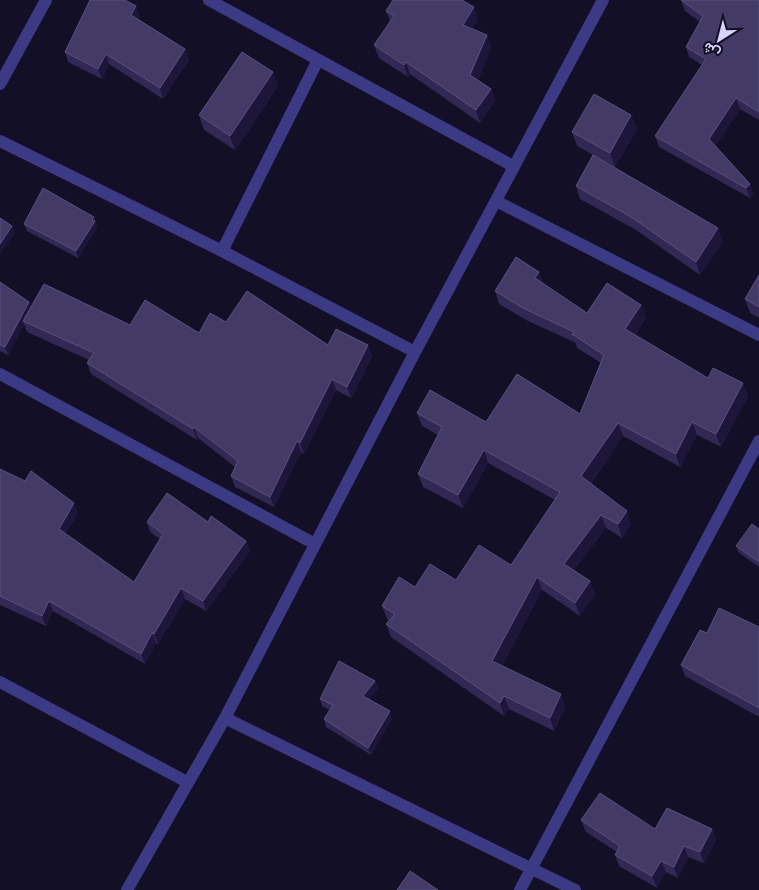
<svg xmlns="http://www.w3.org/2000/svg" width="759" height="890" viewBox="0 0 759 890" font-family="Signika,Vazirmatn,sans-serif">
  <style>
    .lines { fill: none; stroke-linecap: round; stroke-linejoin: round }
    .minor { stroke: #3d3a85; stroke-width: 12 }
    .wall { fill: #312854 }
    .shaded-wall { fill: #1d163a }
    .building { fill: #433a66; stroke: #5a527e }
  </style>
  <rect width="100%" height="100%" fill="#130f26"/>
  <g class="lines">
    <path class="minor" d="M 209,0 L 513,166
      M 0,84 L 46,0
      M 0,141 L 222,251 L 415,352
      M 496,201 L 759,335
      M 222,251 L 318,60
      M 0,374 L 315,544
      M 0,682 L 187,782
      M 225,718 L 575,890
      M 127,890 L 225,718 L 415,352 L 603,0
      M 520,890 L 759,441"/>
  </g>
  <path class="wall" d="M 681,0 L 759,0 L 759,120 L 740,109 L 715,146 L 750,184 L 753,194 L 750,198 L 659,147 L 655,136 L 702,65 L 689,57 L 686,47 L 700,22 L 685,11 Z
    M 386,11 L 478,19 L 472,29 L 487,35 L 491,48 L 478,80 L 491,89 L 495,101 L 480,123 L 410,74 L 408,77 L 379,58 L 374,45 L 390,21 Z
    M 140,16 L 138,19 L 185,49 L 189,60 L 163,99 L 109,64 L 102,79 L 68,62 L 65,52 Z
    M 273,72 L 278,86 L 235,150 L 204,130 L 199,115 Z
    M 631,115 L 637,129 L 615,167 L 577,146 L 572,132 Z
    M 576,186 L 718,228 L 723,242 L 700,275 L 636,230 L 580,199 Z
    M 24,224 L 97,224 L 96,225 L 97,228 L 78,258 L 27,231 Z
    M 539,272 L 543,284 L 587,313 L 641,305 L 646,318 L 635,335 L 708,378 L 748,396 L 721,447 L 697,435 L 680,467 L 623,436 L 591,483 L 631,524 L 622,538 L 606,528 L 574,570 L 590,581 L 595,594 L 580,616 L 542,590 L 502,666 L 565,708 L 554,731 L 509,709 L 504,716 L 391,637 L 386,624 L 389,621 L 387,619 L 382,606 L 415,587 L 456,580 L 511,565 L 555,500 L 488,463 L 463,508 L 423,487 L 418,474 L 438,435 L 422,426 L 417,413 L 486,422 L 580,414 L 601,363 L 577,348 L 576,343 L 528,321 L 499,304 L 495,291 Z
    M 759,275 L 759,318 L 750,313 L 745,299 Z
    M 0,282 L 29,302 L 31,307 L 130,325 L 199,333 L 226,322 L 328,345 L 368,345 L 372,356 L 351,398 L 336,390 L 304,454 L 301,452 L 274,507 L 235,487 L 231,476 L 235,467 L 198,438 L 197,440 L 91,374 L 87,363 L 89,360 L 27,332 L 24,324 L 8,355 L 0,351 Z
    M 0,469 L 78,513 L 65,534 L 134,582 L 160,539 L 150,532 L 147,522 L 208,522 L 246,541 L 250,551 L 206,611 L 185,599 L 158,644 L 156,643 L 145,664 L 53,611 L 46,626 L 0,605 Z
    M 759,529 L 759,567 L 739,553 L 736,546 Z
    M 759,627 L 759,717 L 685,676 L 681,665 L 707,633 Z
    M 375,681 L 378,689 L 369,699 L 392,719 L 371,755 L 326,727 L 324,719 L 330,710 L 322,706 L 320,699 Z
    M 581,820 L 655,829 L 712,829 L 716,840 L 704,863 L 688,857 L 678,878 L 666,872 L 657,888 L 619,866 L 615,855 L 617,852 L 586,832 Z"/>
  <path class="shaded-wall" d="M 136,6 L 140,16 L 135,25 L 131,15 Z
    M 474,7 L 478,19 L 467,37 L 463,25 Z
    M 487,35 L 491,48 L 475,87 L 470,75 Z
    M 185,49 L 189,60 L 163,99 L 160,88 Z
    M 106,54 L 109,64 L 102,79 L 98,69 Z
    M 406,62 L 410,74 L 408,77 L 404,65 Z
    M 273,72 L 278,86 L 235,150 L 230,136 Z
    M 491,89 L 495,101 L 480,123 L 476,110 Z
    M 736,98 L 740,109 L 713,149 L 709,139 Z
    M 631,115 L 637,129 L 615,167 L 610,153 Z
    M 750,184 L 753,194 L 750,198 L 746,188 Z
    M 94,217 L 97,224 L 96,225 L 97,228 L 78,258 L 76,251 Z
    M 12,226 L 15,233 L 0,255 L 0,244 Z
    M 718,228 L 723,242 L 700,275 L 696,262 Z
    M 539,272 L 543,285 L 535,278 Z
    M 29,302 L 32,310 L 23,321 L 24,324 L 8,355 L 5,347 Z
    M 641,305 L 646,318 L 630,342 L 625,329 Z
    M 368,345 L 372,356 L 351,398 L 347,387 Z
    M 332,379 L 336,390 L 304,454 L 300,443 Z
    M 743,383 L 748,396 L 721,447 L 716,434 Z
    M 692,422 L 697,435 L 680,467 L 676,454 Z
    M 618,423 L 623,436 L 586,489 L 581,476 Z
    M 194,427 L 198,438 L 197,440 L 193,429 Z
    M 297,441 L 301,452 L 274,507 L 270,497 Z
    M 484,450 L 488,463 L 463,508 L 458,495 Z
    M 74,503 L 78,513 L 62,539 L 59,529 Z
    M 627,511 L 631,524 L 622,538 L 618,524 Z
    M 601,515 L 606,528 L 569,577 L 564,564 Z
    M 246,541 L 250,551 L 206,611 L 203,601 Z
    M 537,577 L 542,590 L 497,675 L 492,661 Z
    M 590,581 L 595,594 L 580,616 L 575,603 Z
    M 181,588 L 185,599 L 158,644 L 154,634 Z
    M 49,601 L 53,611 L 46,626 L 42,616 Z
    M 152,633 L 156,643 L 145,664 L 141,654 Z
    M 375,681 L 378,689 L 366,703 L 363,696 Z
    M 561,694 L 565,708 L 554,731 L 550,718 Z
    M 504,696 L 509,709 L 504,716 L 500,703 Z
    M 390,711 L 392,719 L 371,755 L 368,748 Z
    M 712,829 L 716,840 L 704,863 L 700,852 Z
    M 684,846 L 688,857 L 678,878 L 674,867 Z
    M 661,861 L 666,872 L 657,888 L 652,876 Z"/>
  <path class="building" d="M 90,0 L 125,0 L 136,6 L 131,15 L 185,49 L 160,88 L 106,54 L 98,69 L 65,52 Z
    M 393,0 L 462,0 L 474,7 L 463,25 L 487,35 L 470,75 L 491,89 L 476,110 L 406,62 L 404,65 L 374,45 L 394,16 L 386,11 Z
    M 681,0 L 759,0 L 759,112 L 736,98 L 709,139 L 750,184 L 746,188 L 655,136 L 706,59 L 686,47 L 703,16 Z
    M 242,52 L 273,72 L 230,136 L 199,115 Z
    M 594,94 L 631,115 L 610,153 L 572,132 Z
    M 593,155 L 718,228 L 696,262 L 631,217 L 576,186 Z
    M 43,188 L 94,217 L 92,220 L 95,221 L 76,251 L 24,224 Z
    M 0,218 L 12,226 L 0,244 Z
    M 516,257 L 539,272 L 535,278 L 587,313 L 607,283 L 641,305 L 625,329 L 708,378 L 713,368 L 743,383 L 716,434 L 692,422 L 676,454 L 618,423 L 581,476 L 627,511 L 618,524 L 601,515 L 564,564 L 590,581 L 575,603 L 537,577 L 492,661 L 561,694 L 550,718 L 504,696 L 500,703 L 386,624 L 395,614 L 382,606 L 399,577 L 415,587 L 430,564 L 456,580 L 479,545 L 511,565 L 560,492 L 484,450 L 458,495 L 418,474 L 442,427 L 417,413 L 430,390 L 486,422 L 517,374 L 580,414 L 604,355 L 572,334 L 574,332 L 523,308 L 495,291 Z
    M 759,275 L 759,307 L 745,299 Z
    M 0,282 L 29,302 L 5,347 L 0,345 Z
    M 44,284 L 130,325 L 145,300 L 199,333 L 210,313 L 226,322 L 247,291 L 328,345 L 336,329 L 368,345 L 347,387 L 332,379 L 300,443 L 297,441 L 270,497 L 231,476 L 238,461 L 194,427 L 193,429 L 87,363 L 94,353 L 23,321 Z
    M 0,469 L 25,481 L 31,471 L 74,503 L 59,529 L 134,582 L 163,534 L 147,522 L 167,493 L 208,522 L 211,516 L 246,541 L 203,601 L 181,588 L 154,634 L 152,633 L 141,654 L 49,601 L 42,616 L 0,596 Z
    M 752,524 L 759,529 L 759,562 L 736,546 Z
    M 719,608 L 759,627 L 759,708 L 681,665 L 700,630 L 707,633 Z
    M 339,661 L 375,681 L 363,696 L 390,711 L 368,748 L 324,719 L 333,705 L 320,699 Z
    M 600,793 L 655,829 L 667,808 L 712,829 L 700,852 L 684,846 L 674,867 L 661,861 L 652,876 L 615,855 L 620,846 L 581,820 Z
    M 410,871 L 438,890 L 397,890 Z"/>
  <g transform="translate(719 40) rotate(216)" stroke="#130f26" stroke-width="4" paint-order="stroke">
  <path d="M0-4L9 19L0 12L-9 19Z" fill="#d9d4ff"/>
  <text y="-8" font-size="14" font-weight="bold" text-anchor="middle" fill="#d9d4ff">ش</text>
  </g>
</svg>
